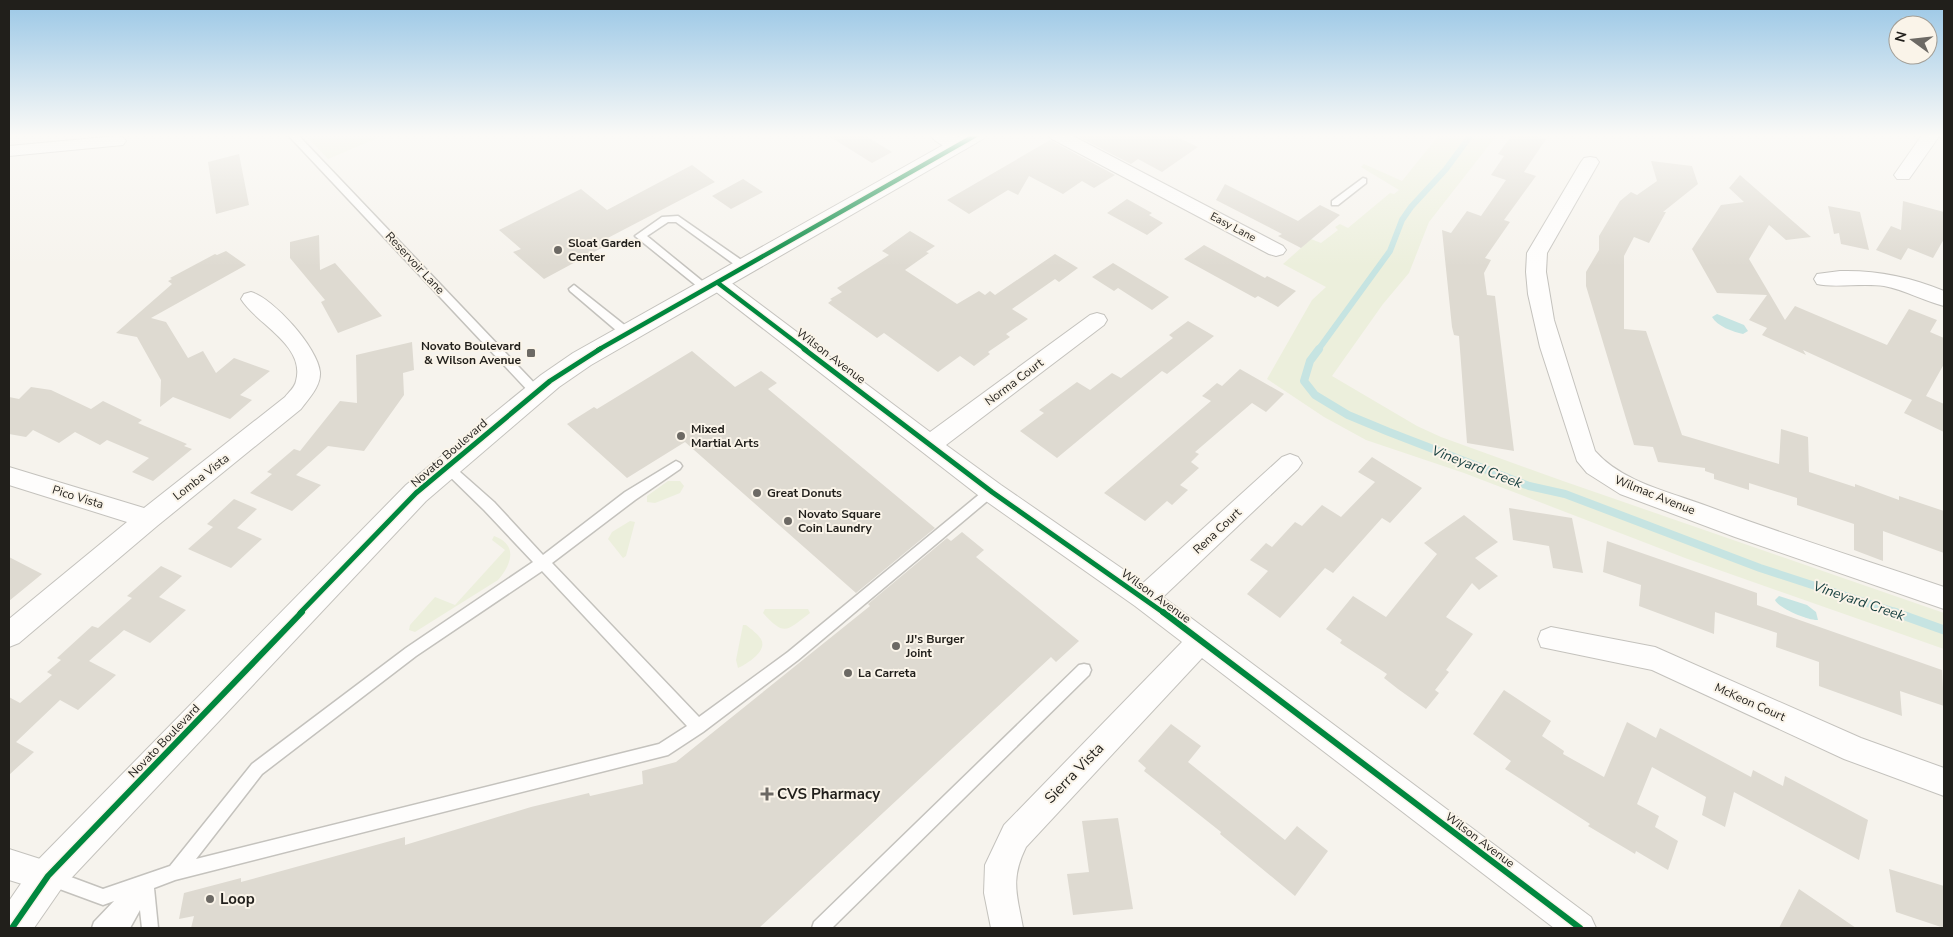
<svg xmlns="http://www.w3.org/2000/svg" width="1953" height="937" viewBox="0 0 1953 937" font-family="'Nunito Sans',sans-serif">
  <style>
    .green { fill: #ecefdc }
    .water { fill: #c6e4e2 }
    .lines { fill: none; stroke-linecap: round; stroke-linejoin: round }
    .stream-far2 { stroke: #c6e4e2; stroke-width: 6 }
    .stream-far1 { stroke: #c6e4e2; stroke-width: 8 }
    .stream { stroke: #c6e4e2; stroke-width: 9 }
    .building { fill: #dedad1 }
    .service-casing { stroke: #c4c2bd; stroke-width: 3 }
    .minor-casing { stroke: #c4c2bd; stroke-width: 2 }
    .tertiary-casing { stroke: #c4c2bd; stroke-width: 2 }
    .secondary-casing { stroke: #c4c2bd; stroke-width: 2 }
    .service { fill: #fefdfc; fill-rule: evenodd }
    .minor { fill: #fefdfc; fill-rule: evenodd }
    .tertiary { fill: #fefdfc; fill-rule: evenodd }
    .secondary { fill: #fefdfc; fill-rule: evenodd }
    .cycleway-far2-casing { stroke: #faf4e9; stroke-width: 7 }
    .cycleway-far1-casing { stroke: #faf4e9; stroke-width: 8 }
    .cycleway-casing { stroke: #faf4e9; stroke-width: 9 }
    .cycleway-far2 { stroke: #00873e; stroke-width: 4.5 }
    .cycleway-far1 { stroke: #00873e; stroke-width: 5 }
    .cycleway { stroke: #00873e; stroke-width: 6 }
    .poi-dot { fill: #6c6964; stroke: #faf4e9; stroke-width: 2 }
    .labels { text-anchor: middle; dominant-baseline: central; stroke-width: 4; stroke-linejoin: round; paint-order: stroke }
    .far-street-label { font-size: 11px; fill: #211f1b; stroke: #faf4e9 }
    .poi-label { font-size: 12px; font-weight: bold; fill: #211f1b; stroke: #faf4e9; text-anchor: start }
    .street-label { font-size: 12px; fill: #211f1b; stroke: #faf4e9 }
    .water-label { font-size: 14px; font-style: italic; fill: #153e3e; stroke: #faf4e9 }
    .near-street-label { font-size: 15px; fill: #211f1b; stroke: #faf4e9 }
    .near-poi-label { font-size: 15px; font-weight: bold; fill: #211f1b; stroke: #faf4e9; text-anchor: start }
  </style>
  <rect width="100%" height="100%" fill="#f6f3ed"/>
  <path class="green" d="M 305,135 L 385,135 L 328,159 Z
    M 1439,135 L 1497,135 L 1429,222 L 1409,273 L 1383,304 L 1332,376 L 1417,426 L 1441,437 L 1563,481 L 1944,613 L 1944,649 L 1685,558 L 1464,473 L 1366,440 L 1324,417 L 1267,379 L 1312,300 L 1326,287 L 1283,264 L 1311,239 L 1321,243 L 1338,230 L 1335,227 L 1340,224 L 1348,228 L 1390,193 L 1394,194 L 1399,190 L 1361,167 L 1364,164 L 1402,181 Z
    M 668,481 L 680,481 L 684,486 L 680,493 L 655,503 L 647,502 L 647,496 Z
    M 630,521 L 635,522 L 626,556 L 623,558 L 608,539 L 612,532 Z
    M 494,536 C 519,545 511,565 498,580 L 415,632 L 409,630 L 410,625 L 435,597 L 455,605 L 505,550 L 492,540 Z
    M 765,609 L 808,609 L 810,613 C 786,631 785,637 763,613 Z
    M 743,625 L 746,625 C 751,629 758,634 761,639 C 768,651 747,664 738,668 L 736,660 Z"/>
  <path class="water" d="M 1717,314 L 1744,325 L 1748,331 L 1743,334 C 1733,332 1717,326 1712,317 Z
    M 1779,596 L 1807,605 L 1816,612 L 1818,620 C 1809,621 1778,608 1775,600 Z"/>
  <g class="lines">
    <path class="stream-far2" d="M 1318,350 L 1390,251 L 1402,220 L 1411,207 L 1446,169 L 1471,135"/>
    <path class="stream-far1" d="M 1319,349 L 1310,361 L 1304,381 L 1315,395 L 1348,415 L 1389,432 L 1529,486 L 1565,494 L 1760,568 L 1898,613"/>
    <path class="stream" d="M 1894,612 L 1944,630"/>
  </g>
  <path class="building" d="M 827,135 L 864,135 L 892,152 L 872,163 Z
    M 1075,135 L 1173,135 L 1198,147 L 1162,172 L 1138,159 L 1131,164 Z
    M 1512,135 L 1533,135 L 1546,139 L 1524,172 L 1536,176 L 1504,220 L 1510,222 L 1485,258 L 1491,260 L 1484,273 L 1487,295 L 1495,296 L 1514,451 L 1467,443 L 1459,336 L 1454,335 L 1452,327 L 1442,230 L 1451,233 L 1467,211 L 1481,216 L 1506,180 L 1491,175 L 1504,156 L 1498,154 Z
    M 1050,140 L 1115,175 L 1094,188 L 1082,181 L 1063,194 L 1029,176 L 1018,195 L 1008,190 L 969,214 L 947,200 Z
    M 239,154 L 249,205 L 216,214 L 208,162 Z
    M 1651,161 L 1692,166 L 1698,184 L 1663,212 L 1666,212 L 1649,243 L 1634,237 L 1624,256 L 1624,329 L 1646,331 L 1682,435 L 1779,464 L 1781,429 L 1808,437 L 1809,472 L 1855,487 L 1855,484 L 1899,500 L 1899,496 L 1944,511 L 1944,553 L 1883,531 L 1883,561 L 1854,550 L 1854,524 L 1797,505 L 1797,498 L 1749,483 L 1749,490 L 1714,479 L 1714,474 L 1705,471 L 1705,468 L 1658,462 L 1653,447 L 1634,445 L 1586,286 L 1586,272 L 1599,250 L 1599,236 L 1620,201 L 1631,192 L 1637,195 L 1657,181 Z
    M 692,165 L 715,182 L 602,241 L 607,245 L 544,279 L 513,252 L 521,249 L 499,230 L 581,189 L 607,210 Z
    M 1740,175 L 1811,237 L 1786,240 L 1769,225 L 1749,259 L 1785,320 L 1795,306 L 1887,345 L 1909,309 L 1937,320 L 1930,332 L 1944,338 L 1944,364 L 1926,396 L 1944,404 L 1944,432 L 1904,413 L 1912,400 L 1803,350 L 1806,355 L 1762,335 L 1767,328 L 1749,320 L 1767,295 L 1717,293 L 1692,249 L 1721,205 L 1744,202 L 1729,188 Z
    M 743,179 L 763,192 L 731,209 L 712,196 Z
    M 1225,184 L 1298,221 L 1320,205 L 1340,215 L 1301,248 L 1278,236 L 1282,234 L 1216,200 Z
    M 1127,199 L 1152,213 L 1149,215 L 1163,223 L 1147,235 L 1107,213 Z
    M 1903,201 L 1944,212 L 1944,239 L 1933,258 L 1908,248 L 1901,260 L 1876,250 L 1891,226 L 1901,230 Z
    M 1828,206 L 1860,212 L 1869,250 L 1841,244 L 1839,233 L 1834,234 Z
    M 910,231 L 935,246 L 926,252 L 929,253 L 905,270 L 957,304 L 979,291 L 985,295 L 990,291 L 995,295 L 1055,254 L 1078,268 L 1059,282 L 1055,279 L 1012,309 L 1028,319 L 1006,334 L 1010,337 L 988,352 L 990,354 L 974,366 L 960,356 L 938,372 L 884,333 L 877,338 L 828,303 L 832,300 L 830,299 L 842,292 L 837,288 L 889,255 L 882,251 Z
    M 319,235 L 320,270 L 335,263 L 382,316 L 338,333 L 321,302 L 325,300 L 290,258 L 290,242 Z
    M 1204,245 L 1265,278 L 1267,276 L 1296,291 L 1278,307 L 1258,296 L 1255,298 L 1184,259 Z
    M 226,251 L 246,265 L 151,318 L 166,322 L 188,358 L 203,351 L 216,373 L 234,358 L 270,371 L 240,395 L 252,400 L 230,419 L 173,397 L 160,407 L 161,380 L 137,337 L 116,333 L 172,284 L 168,281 L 172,279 L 170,278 L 215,254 L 217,255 Z
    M 1113,263 L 1128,272 L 1169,297 L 1152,310 L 1118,288 L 1114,291 L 1092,277 Z
    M 1188,321 L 1214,336 L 1167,374 L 1162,371 L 1057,458 L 1020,431 L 1044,413 L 1039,410 L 1077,382 L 1090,390 L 1112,373 L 1121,378 L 1173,338 L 1169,335 Z
    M 412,342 L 414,370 L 403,373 L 404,395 L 364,451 L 328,446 L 296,475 L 321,485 L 292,511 L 250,493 L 272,474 L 267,472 L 294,449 L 300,451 L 340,401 L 357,403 L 356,355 Z
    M 692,351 L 735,387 L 761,371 L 777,383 L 768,389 L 935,528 L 856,593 L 685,442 L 627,478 L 567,424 L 594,407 L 597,409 Z
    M 1240,369 L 1284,394 L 1266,412 L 1252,403 L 1195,452 L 1199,454 L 1191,462 L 1199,468 L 1180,485 L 1188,490 L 1172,505 L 1167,501 L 1145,521 L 1104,493 L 1211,401 L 1202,396 L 1217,383 L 1222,386 Z
    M 31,387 L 51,390 L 91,409 L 103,401 L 142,420 L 138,423 L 187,444 L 184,446 L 192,449 L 153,481 L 132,472 L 149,458 L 107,440 L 100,445 L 75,432 L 59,443 L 33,430 L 26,437 L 9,434 L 9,397 L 19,399 Z
    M 1372,457 L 1422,488 L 1390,523 L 1382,518 L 1333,573 L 1325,568 L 1280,618 L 1247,594 L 1268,571 L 1250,560 L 1266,543 L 1272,547 L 1295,522 L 1302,526 L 1322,505 L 1341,517 L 1375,482 L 1358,472 Z
    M 234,499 L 257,509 L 237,528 L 262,539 L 231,568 L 188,549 L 213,527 L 207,524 Z
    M 1509,508 L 1572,518 L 1583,573 L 1553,568 L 1549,546 L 1513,540 Z
    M 1464,515 L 1498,542 L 1475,558 L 1498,576 L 1479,590 L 1472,583 L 1446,617 L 1473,634 L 1446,670 L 1449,672 L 1435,690 L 1439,693 L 1426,709 L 1398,689 L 1384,678 L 1387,674 L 1340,643 L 1342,640 L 1326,629 L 1353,596 L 1386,617 L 1437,554 L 1424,543 Z
    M 962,532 L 984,550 L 976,557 L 1079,641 L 1056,662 L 1051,657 L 759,928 L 191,928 L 194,916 L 179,919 L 184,893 L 241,878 L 241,882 L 405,837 L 405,845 L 531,807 L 589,793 L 590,796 L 643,784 L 642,771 L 676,762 L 870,606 L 868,604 L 947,538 L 951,541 Z
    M 1607,541 L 1757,593 L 1757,605 L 1942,670 L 1944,706 L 1900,691 L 1902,716 L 1819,686 L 1819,662 L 1776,647 L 1777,633 L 1715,612 L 1714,634 L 1639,606 L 1641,585 L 1603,572 Z
    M 9,557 L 42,574 L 9,601 Z
    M 161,566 L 182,576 L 159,597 L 186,610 L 150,643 L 124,630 L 89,661 L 116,675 L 78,710 L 60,700 L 16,742 L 34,752 L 9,775 L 9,697 L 20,703 L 52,675 L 47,672 L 61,660 L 57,658 L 92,626 L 98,628 L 132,598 L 127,596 Z
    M 1504,690 L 1551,721 L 1542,736 L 1564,751 L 1563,754 L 1604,777 L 1627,722 L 1656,738 L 1660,728 L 1751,777 L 1753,770 L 1783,786 L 1785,776 L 1868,820 L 1859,860 L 1734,792 L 1725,827 L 1702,815 L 1706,797 L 1652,767 L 1637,804 L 1659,816 L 1655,827 L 1678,841 L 1668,870 L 1636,851 L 1635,854 L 1588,826 L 1590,824 L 1505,769 L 1511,761 L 1473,734 Z
    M 1171,724 L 1201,746 L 1188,762 L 1285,840 L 1297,826 L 1328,851 L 1295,896 L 1220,834 L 1221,832 L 1144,771 L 1146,768 L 1138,761 Z
    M 1118,818 L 1133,909 L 1073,915 L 1067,874 L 1089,872 L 1082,821 Z
    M 1889,869 L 1944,886 L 1944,928 L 1896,912 Z
    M 1799,889 L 1856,928 L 1779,928 Z"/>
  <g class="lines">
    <g class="service-casing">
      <path id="service" d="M 288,135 L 298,135 L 540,389 L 542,392 L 540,395 L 532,395 Z
        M 1363,178 L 1366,179 L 1366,183 L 1338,205 L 1332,205 L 1332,201 Z
        M 678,216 L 750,266 L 750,270 L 742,270 L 676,222 L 668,222 L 647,236 L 712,289 L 711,291 L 703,291 L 635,236 L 662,217 Z
        M 574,285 L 632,331 L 634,334 L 632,337 L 624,337 L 570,291 L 569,289 Z
        M 676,461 L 680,463 L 682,466 L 680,469 L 635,500 L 552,563 L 699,717 L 788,652 L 987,488 L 997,488 L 998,492 L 798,660 L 703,732 L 668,755 L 175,880 L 154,888 L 158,928 L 142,928 L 140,910 L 130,928 L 92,928 L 94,922 L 114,901 L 103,905 L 46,884 L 44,878 L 46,872 L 52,870 L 103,889 L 170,866 L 252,764 L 406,648 L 533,562 L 484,510 L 443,470 L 441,467 L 443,464 L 451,464 L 494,502 L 543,555 L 625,492 ZM 542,571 L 687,726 L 659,744 L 196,859 L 262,774 L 416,656 Z
        M 1084,664 L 1089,665 L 1091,670 L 1089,675 L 832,928 L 812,928 L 814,922 L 1079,665 Z"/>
    </g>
    <g class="minor-casing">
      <path id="minor" d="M 1049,135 L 1071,135 L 1283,246 L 1286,250 L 1283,254 L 1276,256 L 1269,254 L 1052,139 Z
        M 1922,135 L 1940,135 L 1909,179 L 1897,179 L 1894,175 Z
        M 117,136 L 123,137 L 126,141 L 123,145 L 9,156 L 9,146 Z
        M 1590,157 L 1596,158 L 1599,162 L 1547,253 L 1546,272 L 1554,320 L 1595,451 C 1622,482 1670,492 1707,506 C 1785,535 1865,560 1944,587 L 1944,609 L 1735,537 L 1620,494 L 1587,473 L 1577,461 L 1540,347 L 1528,294 L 1526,272 L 1527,253 L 1581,162 L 1584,158 Z
        M 1840,271 C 1876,270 1911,277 1944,291 L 1944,306 C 1924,301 1905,290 1884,286 C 1863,283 1834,288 1817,284 L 1814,279 L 1817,274 Z
        M 718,276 L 725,278 L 930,432 L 1090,315 L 1097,313 L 1104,315 L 1107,320 L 1104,325 L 946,445 L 1001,485 L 1143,583 L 1282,457 L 1290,454 L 1298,457 L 1302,463 L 1298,469 L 1163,597 L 1591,917 L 1596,928 L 1554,928 L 1202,658 L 1026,847 C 1010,880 1017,894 1023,928 L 991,928 L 984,893 L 985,865 L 1004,825 L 1182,642 L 1135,606 L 983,499 L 711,288 L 708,283 L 711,278 Z
        M 251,292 C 273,298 318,348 320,372 C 321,386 309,398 301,409 L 157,526 L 19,643 L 9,647 L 9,619 L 127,522 L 9,485 L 9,467 L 144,508 L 285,397 C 289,392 295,387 296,381 C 306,345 256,324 241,299 L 244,294 Z
        M 1551,627 L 1655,647 L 1861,738 L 1944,768 L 1944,796 L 1844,759 L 1652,670 L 1541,647 L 1538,639 L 1541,631 Z
        M 9,849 L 59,865 L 64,876 L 59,887 L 48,892 L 9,880 Z"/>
    </g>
    <g class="tertiary-casing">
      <path id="tertiary" d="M 930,135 C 944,135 960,132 969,145 L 966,149 C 954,152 937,145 930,135 Z"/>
    </g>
    <g class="secondary-casing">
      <path id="secondary" d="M 961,135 L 986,135 L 983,139 L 591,365 L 559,387 L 426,501 L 61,889 L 34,928 L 9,928 L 9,901 L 35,863 L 406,485 L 541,375 L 573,353 Z"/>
    </g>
    <use href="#service" class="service"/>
    <use href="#minor" class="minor"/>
    <use href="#tertiary" class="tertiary"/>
    <use href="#secondary" class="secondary"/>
    <g class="cycleway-far2-casing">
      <path id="cycleway-far2" d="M 718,283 L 806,350
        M 598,350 L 976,135"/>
    </g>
    <g class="cycleway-far1-casing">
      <path id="cycleway-far1" d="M 804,349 L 992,492 L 1164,613
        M 300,613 L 416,493 L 550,381 L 600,349"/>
    </g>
    <g class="cycleway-casing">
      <path id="cycleway" d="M 1163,612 L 1580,928
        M 12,928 L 48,876 L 302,612"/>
    </g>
    <use href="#cycleway-far2" class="cycleway-far2"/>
    <use href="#cycleway-far1" class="cycleway-far1"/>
    <use href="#cycleway" class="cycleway"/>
  </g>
  <linearGradient id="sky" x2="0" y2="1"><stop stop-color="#9ac7e6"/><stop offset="0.51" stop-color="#fbfaf7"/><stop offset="1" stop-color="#fbfaf7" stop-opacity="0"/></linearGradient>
  <rect width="1953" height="266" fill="url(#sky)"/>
  <g class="poi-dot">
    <circle cx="558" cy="250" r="5"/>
    <rect x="526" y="348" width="10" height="10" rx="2.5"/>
    <circle cx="681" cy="436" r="5"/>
    <circle cx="757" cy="493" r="5"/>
    <circle cx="788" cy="521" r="5"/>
    <circle cx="896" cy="646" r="5"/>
    <circle cx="848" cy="673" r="5"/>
    <path d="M764.5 786.5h5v5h5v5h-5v5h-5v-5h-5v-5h5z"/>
    <circle cx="210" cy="899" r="5"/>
  </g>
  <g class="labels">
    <g class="far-street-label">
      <text transform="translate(1233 227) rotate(28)">Easy Lane</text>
    </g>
    <g class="poi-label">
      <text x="568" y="243">Sloat Garden<tspan x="568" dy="14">Center</tspan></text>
      <text x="521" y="346" text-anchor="end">Novato Boulevard<tspan x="521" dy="14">&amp; Wilson Avenue</tspan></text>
      <text x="691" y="429">Mixed<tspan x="691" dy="14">Martial Arts</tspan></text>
      <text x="767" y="493">Great Donuts</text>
      <text x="798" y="514">Novato Square<tspan x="798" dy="14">Coin Laundry</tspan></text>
      <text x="906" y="639">JJ's Burger<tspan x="906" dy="14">Joint</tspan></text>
      <text x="858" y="673">La Carreta</text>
    </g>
    <g class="street-label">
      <text transform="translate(415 263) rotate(47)">Reservoir Lane</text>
      <text transform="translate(831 356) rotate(37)">Wilson Avenue</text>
      <text transform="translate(1014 382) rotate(-37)">Norma Court</text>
      <text transform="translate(449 453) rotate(-41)">Novato Boulevard</text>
      <text transform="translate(201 477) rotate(-38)">Lomba Vista</text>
      <text transform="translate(1655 495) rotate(22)">Wilmac Avenue</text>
      <text transform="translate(78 497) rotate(17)">Pico Vista</text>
      <text transform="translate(1217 531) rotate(-43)">Rena Court</text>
      <text transform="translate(1156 596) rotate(36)">Wilson Avenue</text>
      <text transform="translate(1750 702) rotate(24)">McKeon Court</text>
      <text transform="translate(164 741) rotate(-46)">Novato Boulevard</text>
      <text transform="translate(1480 840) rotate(37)">Wilson Avenue</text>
    </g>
    <g class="water-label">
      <text transform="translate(1477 467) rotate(21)">Vineyard Creek</text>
      <text transform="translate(1859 601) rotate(19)">Vineyard Creek</text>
    </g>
    <g class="near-street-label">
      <text transform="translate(1074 773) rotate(-46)">Sierra Vista</text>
    </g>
    <g class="near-poi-label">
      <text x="777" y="794">CVS Pharmacy</text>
      <text x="220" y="899">Loop</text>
    </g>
  </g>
  <rect width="1953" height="937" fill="none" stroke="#211f1b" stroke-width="20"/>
  <g transform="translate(1913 40) rotate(285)"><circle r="24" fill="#faf4e9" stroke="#a39f97"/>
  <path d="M0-4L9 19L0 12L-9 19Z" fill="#6c6964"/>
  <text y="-8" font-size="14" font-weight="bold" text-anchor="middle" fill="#211f1b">N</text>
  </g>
</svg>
